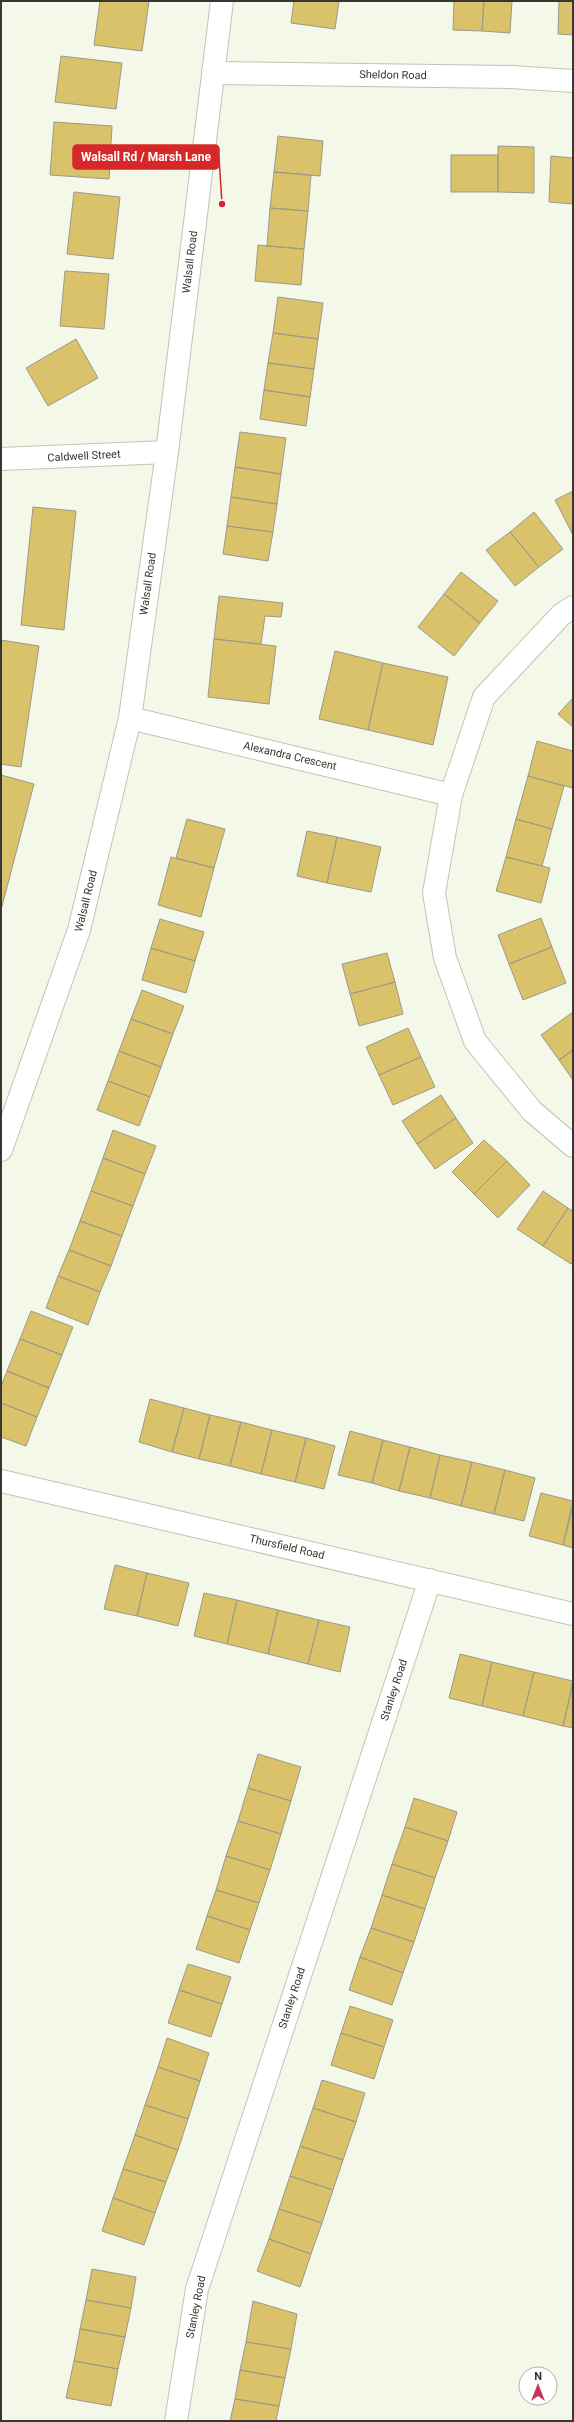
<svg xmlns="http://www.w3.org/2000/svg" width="574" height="2422" viewBox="0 0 574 2422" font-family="Roboto,sans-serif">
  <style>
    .building { fill: #d9c269; stroke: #9c998a }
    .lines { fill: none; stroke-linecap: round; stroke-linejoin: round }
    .street-casing { stroke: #c1c4b5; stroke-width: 24 }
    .primary-casing { stroke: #c1c4b5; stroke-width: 24 }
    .street { stroke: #fff; stroke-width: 22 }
    .primary { stroke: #fff; stroke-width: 22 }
    .labels { text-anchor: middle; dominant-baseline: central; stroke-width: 3.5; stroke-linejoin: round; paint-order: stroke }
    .street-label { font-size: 11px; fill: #363731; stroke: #fff }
    .leader { fill: none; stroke: #d62828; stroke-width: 1.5 }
    .callout-dot { fill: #d62828; stroke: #fff; stroke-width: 1.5 }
    .callout { fill: #d62828; stroke: #d62828; stroke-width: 1.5 }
    .callout-label { font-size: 12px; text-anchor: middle; font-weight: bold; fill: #fff }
  </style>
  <rect width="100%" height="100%" fill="#f4f8e8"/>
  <path class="building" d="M 100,1 L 149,1 L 142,51 L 94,45 Z
    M 294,1 L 339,1 L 335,29 L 291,23 Z
    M 454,1 L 484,1 L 482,31 L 453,30 Z
    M 484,1 L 512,1 L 510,33 L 482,31 Z
    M 559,1 L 573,1 L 573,35 L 558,34 Z
    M 61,56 L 122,63 L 116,109 L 55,102 Z
    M 54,122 L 112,126 L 109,179 L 50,175 Z
    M 278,136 L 323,141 L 320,176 L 274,172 Z
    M 498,146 L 534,147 L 534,193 L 498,192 Z
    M 451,155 L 498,155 L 498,192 L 451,192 Z
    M 551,156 L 573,158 L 573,204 L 549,202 Z
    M 274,172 L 311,175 L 308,211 L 270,208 Z
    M 74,192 L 120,197 L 113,259 L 67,254 Z
    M 270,208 L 308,211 L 304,249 L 267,246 Z
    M 258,245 L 304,249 L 301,285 L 255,281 Z
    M 65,271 L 109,274 L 104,329 L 60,326 Z
    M 278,297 L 323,303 L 318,339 L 273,333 Z
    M 273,333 L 318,339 L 314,369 L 268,363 Z
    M 76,339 L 98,378 L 48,406 L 26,368 Z
    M 268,363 L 314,369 L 310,397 L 264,390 Z
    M 264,390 L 310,397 L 306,426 L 260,419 Z
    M 240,432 L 286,438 L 281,474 L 235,467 Z
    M 235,467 L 281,474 L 277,504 L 231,497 Z
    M 573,491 L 573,535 L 555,500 Z
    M 231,497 L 277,504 L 273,532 L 227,526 Z
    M 33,507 L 76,511 L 64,630 L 21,625 Z
    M 534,512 L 563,549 L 539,567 L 510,532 Z
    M 227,526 L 273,532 L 268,561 L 223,554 Z
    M 510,532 L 539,567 L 515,586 L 486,550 Z
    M 461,572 L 498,601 L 480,623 L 444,594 Z
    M 444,594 L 480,623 L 454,656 L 418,627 Z
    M 219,596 L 283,603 L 281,617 L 265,616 L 261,644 L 214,639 Z
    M 214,639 L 276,646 L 269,704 L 208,697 Z
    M 1,640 L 39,646 L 21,767 L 1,764 Z
    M 335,651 L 383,663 L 368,730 L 319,719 Z
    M 383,663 L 448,677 L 433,745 L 368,730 Z
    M 573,698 L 573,727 L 558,714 Z
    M 537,741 L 573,751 L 573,788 L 528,776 Z
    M 1,775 L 34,784 L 1,910 Z
    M 528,776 L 564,786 L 552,829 L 516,819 Z
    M 187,819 L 225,829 L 214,868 L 176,858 Z
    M 516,819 L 552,829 L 542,866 L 506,857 Z
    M 307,831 L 337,837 L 327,883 L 297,876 Z
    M 337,837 L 381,847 L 371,892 L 327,883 Z
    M 171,857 L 214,868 L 201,917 L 158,905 Z
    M 506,857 L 550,868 L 541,903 L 496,891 Z
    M 541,918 L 552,947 L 509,964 L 498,935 Z
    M 160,919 L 204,932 L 195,961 L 151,948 Z
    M 552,947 L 566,983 L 523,1000 L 509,964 Z
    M 151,948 L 195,961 L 186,993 L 142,980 Z
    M 387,953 L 395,982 L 350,994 L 342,964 Z
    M 395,982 L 403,1014 L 359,1026 L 350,994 Z
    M 142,990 L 184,1006 L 173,1034 L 131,1019 Z
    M 573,1012 L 573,1050 L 559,1060 L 541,1035 Z
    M 131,1019 L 173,1034 L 161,1067 L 119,1051 Z
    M 408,1028 L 421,1057 L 379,1075 L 366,1047 Z
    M 573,1050 L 573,1080 L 559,1060 Z
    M 119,1051 L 161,1067 L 150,1097 L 108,1081 Z
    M 421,1057 L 435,1087 L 393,1105 L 379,1075 Z
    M 108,1081 L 150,1097 L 139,1126 L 97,1110 Z
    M 441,1095 L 456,1118 L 417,1144 L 402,1121 Z
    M 456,1118 L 473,1143 L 435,1169 L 417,1144 Z
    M 113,1130 L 156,1146 L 145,1174 L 103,1158 Z
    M 484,1140 L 507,1161 L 474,1194 L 452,1172 Z
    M 103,1158 L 145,1174 L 133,1206 L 91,1191 Z
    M 507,1161 L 530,1185 L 498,1218 L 474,1194 Z
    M 91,1191 L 133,1206 L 122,1236 L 80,1221 Z
    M 543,1191 L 568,1208 L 543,1246 L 517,1229 Z
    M 568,1208 L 573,1211 L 573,1261 L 571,1264 L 543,1246 Z
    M 80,1221 L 122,1236 L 111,1266 L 69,1250 Z
    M 69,1250 L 111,1266 L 100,1292 L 58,1276 Z
    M 58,1276 L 100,1292 L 88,1325 L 46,1308 Z
    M 31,1311 L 73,1327 L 62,1355 L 20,1339 Z
    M 20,1339 L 62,1355 L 49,1388 L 7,1371 Z
    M 7,1371 L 49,1388 L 37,1417 L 1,1403 L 1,1386 Z
    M 150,1399 L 184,1408 L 172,1452 L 139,1442 Z
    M 1,1403 L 37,1417 L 26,1446 L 1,1437 Z
    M 184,1408 L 210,1415 L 199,1459 L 172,1452 Z
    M 210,1415 L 241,1422 L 230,1466 L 199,1459 Z
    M 241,1422 L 272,1430 L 261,1474 L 230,1466 Z
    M 272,1430 L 306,1438 L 295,1482 L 261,1474 Z
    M 350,1431 L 383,1440 L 372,1483 L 338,1475 Z
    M 306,1438 L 335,1446 L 324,1489 L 295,1482 Z
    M 383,1440 L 410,1447 L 399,1491 L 372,1483 Z
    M 410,1447 L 440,1455 L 430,1498 L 399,1491 Z
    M 440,1455 L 472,1462 L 461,1506 L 430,1498 Z
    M 472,1462 L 505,1470 L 494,1514 L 461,1506 Z
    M 505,1470 L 535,1478 L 524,1521 L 494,1514 Z
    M 541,1493 L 573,1501 L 563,1545 L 529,1536 Z
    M 573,1506 L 573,1548 L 563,1545 Z
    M 115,1565 L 147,1573 L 137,1616 L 104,1609 Z
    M 147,1573 L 189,1583 L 178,1626 L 137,1616 Z
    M 204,1593 L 237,1600 L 227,1644 L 194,1636 Z
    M 237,1600 L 278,1610 L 268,1654 L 227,1644 Z
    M 278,1610 L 319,1620 L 308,1664 L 268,1654 Z
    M 319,1620 L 350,1627 L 340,1672 L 308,1664 Z
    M 460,1654 L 492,1662 L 482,1706 L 449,1698 Z
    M 492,1662 L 534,1672 L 523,1716 L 482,1706 Z
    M 534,1672 L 573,1681 L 563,1726 L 523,1716 Z
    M 573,1684 L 573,1728 L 563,1726 Z
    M 258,1754 L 301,1767 L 291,1801 L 248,1788 Z
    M 248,1788 L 291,1801 L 281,1834 L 238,1821 Z
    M 414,1798 L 457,1812 L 448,1841 L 405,1827 Z
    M 238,1821 L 281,1834 L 270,1870 L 226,1856 Z
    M 405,1827 L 448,1841 L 435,1878 L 392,1864 Z
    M 226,1856 L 270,1870 L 259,1903 L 216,1890 Z
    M 392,1864 L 435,1878 L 425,1909 L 382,1895 Z
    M 216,1890 L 259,1903 L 250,1930 L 207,1916 Z
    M 382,1895 L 425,1909 L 414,1942 L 371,1928 Z
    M 207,1916 L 250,1930 L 239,1963 L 196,1949 Z
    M 371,1928 L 414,1942 L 403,1973 L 360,1957 Z
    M 360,1957 L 403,1973 L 392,2005 L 349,1990 Z
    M 188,1964 L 231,1977 L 222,2004 L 179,1990 Z
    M 179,1990 L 222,2004 L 211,2037 L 168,2023 Z
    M 350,2006 L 393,2020 L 384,2047 L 341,2033 Z
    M 341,2033 L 384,2047 L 374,2079 L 331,2065 Z
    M 167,2038 L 209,2053 L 200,2081 L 158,2067 Z
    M 158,2067 L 200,2081 L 188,2119 L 145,2105 Z
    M 322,2080 L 365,2093 L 356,2122 L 313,2108 Z
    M 145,2105 L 188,2119 L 178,2150 L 135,2135 Z
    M 313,2108 L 356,2122 L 343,2160 L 300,2146 Z
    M 135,2135 L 178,2150 L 166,2182 L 123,2169 Z
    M 300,2146 L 343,2160 L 333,2190 L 290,2176 Z
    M 123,2169 L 166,2182 L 155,2213 L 113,2198 Z
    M 290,2176 L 333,2190 L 322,2223 L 279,2209 Z
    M 113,2198 L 155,2213 L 144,2245 L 102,2231 Z
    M 279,2209 L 322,2223 L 311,2254 L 269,2239 Z
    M 269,2239 L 311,2254 L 300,2287 L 257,2271 Z
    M 92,2269 L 136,2277 L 131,2308 L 86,2300 Z
    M 86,2300 L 131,2308 L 125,2337 L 80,2329 Z
    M 253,2301 L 297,2314 L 291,2349 L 246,2342 Z
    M 80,2329 L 125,2337 L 118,2369 L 74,2361 Z
    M 246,2342 L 291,2349 L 285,2378 L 240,2370 Z
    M 74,2361 L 118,2369 L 111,2406 L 66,2398 Z
    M 240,2370 L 285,2378 L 279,2406 L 235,2399 Z
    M 235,2399 L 279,2406 L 276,2421 L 230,2421 Z"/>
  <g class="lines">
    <g class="street-casing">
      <path id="street" d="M 213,73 L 511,77 L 573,81
        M 1,459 L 167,452
        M 573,607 L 561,615 L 484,697 L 451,795 L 434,893 L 445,958 L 475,1041 L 532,1111 L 573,1146
        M 130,718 L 451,795
        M 1,1481 L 573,1614
        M 176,2421 L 197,2289 L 430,1580"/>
    </g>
    <g class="primary-casing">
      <path id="primary" d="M 1,1150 L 79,930 L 130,718 L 167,452 L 222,1"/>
    </g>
    <use href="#street" class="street"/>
    <use href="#primary" class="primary"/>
  </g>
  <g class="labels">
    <g class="street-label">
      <text transform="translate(393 75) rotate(1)">Sheldon Road</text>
      <text transform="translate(190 262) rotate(-83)">Walsall Road</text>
      <text transform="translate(84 456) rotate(-3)">Caldwell Street</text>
      <text transform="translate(148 584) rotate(-82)">Walsall Road</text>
      <text transform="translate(290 756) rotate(13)">Alexandra Crescent</text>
      <text transform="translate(86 901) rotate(-76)">Walsall Road</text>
      <text transform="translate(287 1547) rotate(13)">Thursfield Road</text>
      <text transform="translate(394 1690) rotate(-72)">Stanley Road</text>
      <text transform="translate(292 1998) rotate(-72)">Stanley Road</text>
      <text transform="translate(196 2307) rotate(-79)">Stanley Road</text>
    </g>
  </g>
  <path class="leader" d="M222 204L219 157"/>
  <circle class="callout-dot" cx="222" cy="204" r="4"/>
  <rect class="callout" x="73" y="145" width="146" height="24" rx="4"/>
  <g class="callout-label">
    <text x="146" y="161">Walsall Rd / Marsh Lane</text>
  </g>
  <rect width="574" height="2422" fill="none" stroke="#363731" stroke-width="4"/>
  <g transform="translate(538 2386)"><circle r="19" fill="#ffffff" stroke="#afafad"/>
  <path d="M0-3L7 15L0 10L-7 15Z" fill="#c63759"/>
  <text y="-6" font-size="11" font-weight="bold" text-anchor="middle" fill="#363731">N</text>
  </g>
</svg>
